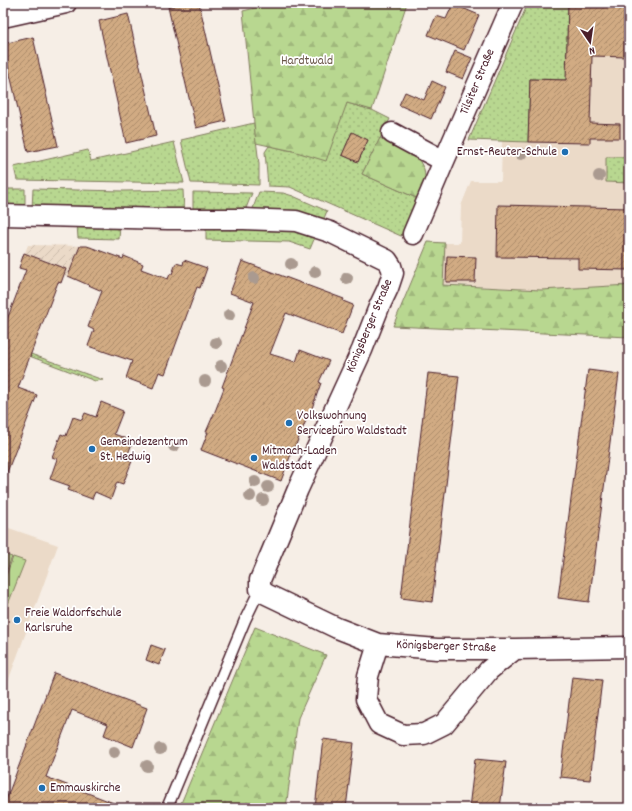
<svg xmlns="http://www.w3.org/2000/svg" width="632" height="811" viewBox="0 0 632 811" font-family="Dekko,sans-serif">
  <style>
    .built { fill: #ebdac8 }
    .industrial { fill: url(#industrial-furrows) }
    .grass { fill: url(#grass-dots); stroke: #817b5e; fill-rule: evenodd }
    .forest { fill: url(#forest-firs); stroke: #817b5e }
    .green { fill: #b8d790; stroke: #817b5e }
    .building { fill: url(#building-hatch); stroke: #4a1f2b }
    .lines { fill: none; stroke-linecap: round; stroke-linejoin: round }
    .service-casing { stroke: #4a1f2b; stroke-width: 13 }
    .minor-casing { stroke: #4a1f2b; stroke-width: 23 }
    .service { stroke: #fff; stroke-width: 10 }
    .minor { stroke: #fff; stroke-width: 20 }
    .tree { fill: #aa9a90 }
    .poi-dot { fill: #1f6fb2; stroke: #fff; stroke-width: 1.5 }
    .labels { text-anchor: middle; dominant-baseline: central; stroke-width: 3.5; stroke-linejoin: round; paint-order: stroke }
    .park-label { font-size: 13px; fill: #6b5649; stroke: #fff }
    .street-label { font-size: 13px; fill: #4a1f2b; stroke: #fff }
    .poi-label { font-size: 13px; fill: #4a1f2b; stroke: #fff; text-anchor: start }
  </style>
  <defs>
    <pattern id="industrial-furrows" width="10" height="10" patternUnits="userSpaceOnUse"><rect width="10" height="10" fill="#ebdac8"/><path d="M-1 1l2-2M0 10L10 0M9 11l2-2" fill="none" stroke="#cbbbac"/></pattern>
    <pattern id="grass-dots" width="8" height="8" patternUnits="userSpaceOnUse"><rect width="8" height="8" fill="#b8d790"/><path d="M2 2h.1M6 6h.1" fill="none" stroke="#a0b87c" stroke-width="1.8" stroke-linecap="round"/></pattern>
    <pattern id="forest-firs" width="22" height="20" patternUnits="userSpaceOnUse"><rect width="22" height="20" fill="#b8d790"/><path d="M5 1l3.5 6h-7zM16 11l3.5 6h-7z" fill="#a0b87c"/></pattern>
    <pattern id="building-hatch" width="6" height="6" patternUnits="userSpaceOnUse"><rect width="6" height="6" fill="#d1ab83"/><path d="M-1 1l2-2M0 6l6-6M5 7l2-2" fill="none" stroke="#ac8b6b"/></pattern>
  </defs>
  <rect width="100%" height="100%" fill="#f6eee6"/>
  <filter id="ink" filterUnits="userSpaceOnUse"><feTurbulence type="fractalNoise" baseFrequency=".025" numOctaves="2"/><feDisplacementMap in="SourceGraphic" scale="8" xChannelSelector="R" yChannelSelector="G"/><feConvolveMatrix kernelMatrix="1 2 1 2 8 2 1 2 1" color-interpolation-filters="sRGB"/></filter>
  <g filter="url(#ink)">
    <path class="built" d="M 568,3 L 629,3 L 629,285 L 541,290 L 443,284 L 445,243 L 460,243 L 461,206 L 471,181 L 501,181 L 502,141 L 528,142 L 530,79 L 567,56 Z
      M 3,526 L 58,545 L 3,695 Z"/>
    <path class="industrial" d="M 28,245 L 92,246 L 89,254 L 93,256 L 83,283 L 64,275 L 61,283 L 19,268 Z"/>
    <path class="grass" d="M 528,3 L 568,3 L 567,56 L 579,80 L 530,79 L 528,142 L 469,140 Z
      M 347,103 L 372,110 L 390,119 L 362,174 L 421,200 L 401,236 L 290,187 L 268,186 L 265,152 L 269,146 L 293,151 ZM 352,133 L 368,140 L 358,162 L 342,155 Z
      M 254,123 L 259,164 L 259,185 L 191,183 L 181,140 Z
      M 174,142 L 184,183 L 17,180 L 14,167 L 88,150 L 91,161 Z
      M 606,157 L 629,157 L 629,183 L 606,182 Z
      M 3,189 L 25,189 L 25,209 L 3,209 Z
      M 33,189 L 124,191 L 183,190 L 184,210 L 32,209 Z
      M 193,192 L 252,193 L 245,211 L 193,211 Z
      M 259,192 L 283,193 L 293,196 L 327,211 L 322,223 L 252,211 Z
      M 77,225 L 120,226 L 119,239 L 78,238 Z
      M 206,227 L 296,231 L 315,237 L 310,249 L 289,242 L 206,240 Z
      M 3,344 L 103,380 L 95,381 L 3,346 Z"/>
    <path class="forest" d="M 275,3 L 407,3 L 372,110 L 347,103 L 326,161 L 293,151 L 256,143 L 254,123 L 243,11 Z
      M 380,138 L 408,151 L 419,160 L 424,169 L 426,183 L 421,200 L 362,174 Z
      M 428,242 L 445,243 L 443,285 L 541,290 L 629,285 L 629,337 L 393,326 Z
      M 255,627 L 326,655 L 298,718 L 286,808 L 179,808 Z"/>
    <path class="green" d="M 3,554 L 12,557 L 3,580 Z
      M 13,557 L 25,561 L 3,617 L 3,584 Z"/>
    <path class="building" d="M 186,3 L 199,3 L 226,121 L 196,128 L 168,7 Z
      M 568,3 L 629,3 L 628,57 L 592,56 L 590,123 L 620,124 L 620,138 L 590,138 L 590,143 L 528,142 L 530,79 L 566,80 Z
      M 453,4 L 479,15 L 464,50 L 428,35 L 436,16 L 446,19 Z
      M 128,14 L 156,136 L 126,143 L 99,21 Z
      M 33,37 L 58,146 L 28,152 L 3,44 Z
      M 455,51 L 472,58 L 463,79 L 446,72 Z
      M 432,81 L 445,87 L 431,119 L 399,105 L 405,92 L 424,100 Z
      M 352,132 L 368,140 L 358,162 L 342,155 Z
      M 498,205 L 629,208 L 629,270 L 578,269 L 578,258 L 497,257 Z
      M 80,246 L 87,246 L 123,259 L 124,256 L 143,264 L 141,269 L 168,279 L 170,274 L 172,274 L 176,263 L 183,265 L 184,260 L 207,268 L 200,288 L 197,287 L 165,374 L 159,372 L 153,388 L 126,378 L 132,361 L 88,346 L 94,330 L 88,327 L 102,291 L 68,276 Z
      M 24,253 L 66,269 L 61,283 L 58,282 L 18,388 L 37,395 L 4,480 L 3,480 L 3,330 L 26,270 L 19,268 Z
      M 447,256 L 476,257 L 475,282 L 446,282 Z
      M 242,261 L 344,299 L 343,301 L 353,305 L 342,334 L 286,313 L 270,354 L 296,362 L 300,350 L 329,361 L 319,382 L 321,383 L 311,411 L 310,411 L 295,447 L 294,446 L 281,481 L 201,450 L 208,432 L 206,432 L 216,409 L 224,388 L 222,387 L 254,302 L 230,293 Z
      M 588,370 L 619,374 L 589,602 L 558,598 Z
      M 428,373 L 459,376 L 432,602 L 401,598 Z
      M 101,402 L 123,411 L 114,434 L 133,441 L 126,459 L 132,461 L 123,484 L 117,482 L 111,499 L 95,492 L 92,499 L 68,490 L 70,486 L 50,479 L 57,459 L 52,457 L 61,434 L 66,436 L 73,417 L 82,420 L 85,413 L 96,417 Z
      M 151,645 L 165,650 L 159,665 L 146,660 Z
      M 54,673 L 147,708 L 133,747 L 104,735 L 108,724 L 72,710 L 46,777 L 124,807 L 123,808 L 3,808 Z
      M 572,677 L 602,680 L 590,780 L 560,777 Z
      M 323,739 L 354,743 L 346,808 L 315,808 Z
      M 475,759 L 506,762 L 500,808 L 469,808 Z"/>
    <g class="lines">
      <g class="service-casing">
        <path id="service" d="M 167,808 L 245,620 L 260,589"/>
      </g>
      <g class="minor-casing">
        <path id="minor" d="M 3,17 L 66,3
          M 392,133 L 444,161
          M 3,215 L 168,219 L 244,219 L 296,221 L 330,232 L 387,260 L 391,266 L 393,273 L 388,288 L 379,307 L 362,350 L 298,489 L 273,549 L 260,580 L 260,589 L 266,594 L 337,628 L 378,644 L 437,649 L 515,649 L 629,647
          M 413,234 L 444,161 L 513,3
          M 378,644 L 368,676 L 366,699 L 379,724 L 403,735 L 424,734 L 444,724 L 489,670 L 515,649"/>
      </g>
      <use href="#service" class="service"/>
      <use href="#minor" class="minor"/>
    </g>
    <g class="tree">
      <circle cx="521" cy="154" r="6"/>
      <circle cx="599" cy="176" r="6"/>
      <circle cx="291" cy="264" r="6"/>
      <circle cx="315" cy="272" r="6"/>
      <circle cx="254" cy="278" r="6"/>
      <circle cx="347" cy="278" r="6"/>
      <circle cx="229" cy="315" r="6"/>
      <circle cx="216" cy="343" r="6"/>
      <circle cx="221" cy="366" r="6"/>
      <circle cx="205" cy="381" r="6"/>
      <circle cx="174" cy="446" r="6"/>
      <circle cx="255" cy="482" r="6"/>
      <circle cx="268" cy="487" r="6"/>
      <circle cx="250" cy="496" r="6"/>
      <circle cx="263" cy="500" r="6"/>
      <circle cx="160" cy="749" r="6"/>
      <circle cx="114" cy="752" r="6"/>
      <circle cx="147" cy="766" r="6"/>
    </g>
  </g>
  <g class="poi-dot">
    <circle cx="565" cy="152" r="4"/>
    <circle cx="289" cy="423" r="4"/>
    <circle cx="92" cy="449" r="4"/>
    <circle cx="254" cy="458" r="4"/>
    <circle cx="17" cy="620" r="4"/>
    <circle cx="42" cy="788" r="4"/>
  </g>
  <g class="labels">
    <g class="park-label">
      <text x="307" y="61">Hardtwald</text>
    </g>
    <g class="street-label">
      <text transform="translate(478 82) rotate(-67)">Tilsiter Straße</text>
      <text transform="translate(370 326) rotate(-67)">Königsberger Straße</text>
      <text transform="translate(446 647) rotate(2)">Königsberger Straße</text>
    </g>
    <g class="poi-label">
      <text x="557" y="152" text-anchor="end">Ernst-Reuter-Schule</text>
      <text x="297" y="416">Volkswohnung<tspan x="297" dy="15">Servicebüro Waldstadt</tspan></text>
      <text x="100" y="442">Gemeindezentrum<tspan x="100" dy="15">St. Hedwig</tspan></text>
      <text x="262" y="451">Mitmach-Laden<tspan x="262" dy="15">Waldstadt</tspan></text>
      <text x="25" y="613">Freie Waldorfschule<tspan x="25" dy="15">Karlsruhe</tspan></text>
      <text x="50" y="788">Emmauskirche</text>
    </g>
  </g>
  <rect width="632" height="811" fill="none" stroke="#fff" stroke-width="16"/>
  <rect x="8" y="8" width="616" height="795" fill="none" stroke="#4a1f2b" stroke-width="1.5" filter="url(#ink)"/>
  <g transform="translate(590 42) rotate(167)" stroke="#ffffff" stroke-width="3" paint-order="stroke">
  <path d="M0-3L7 15L0 10L-7 15Z" fill="#4a1f2b"/>
  <text y="-6" font-size="11" font-weight="bold" text-anchor="middle" fill="#4a1f2b">N</text>
  </g>
</svg>
